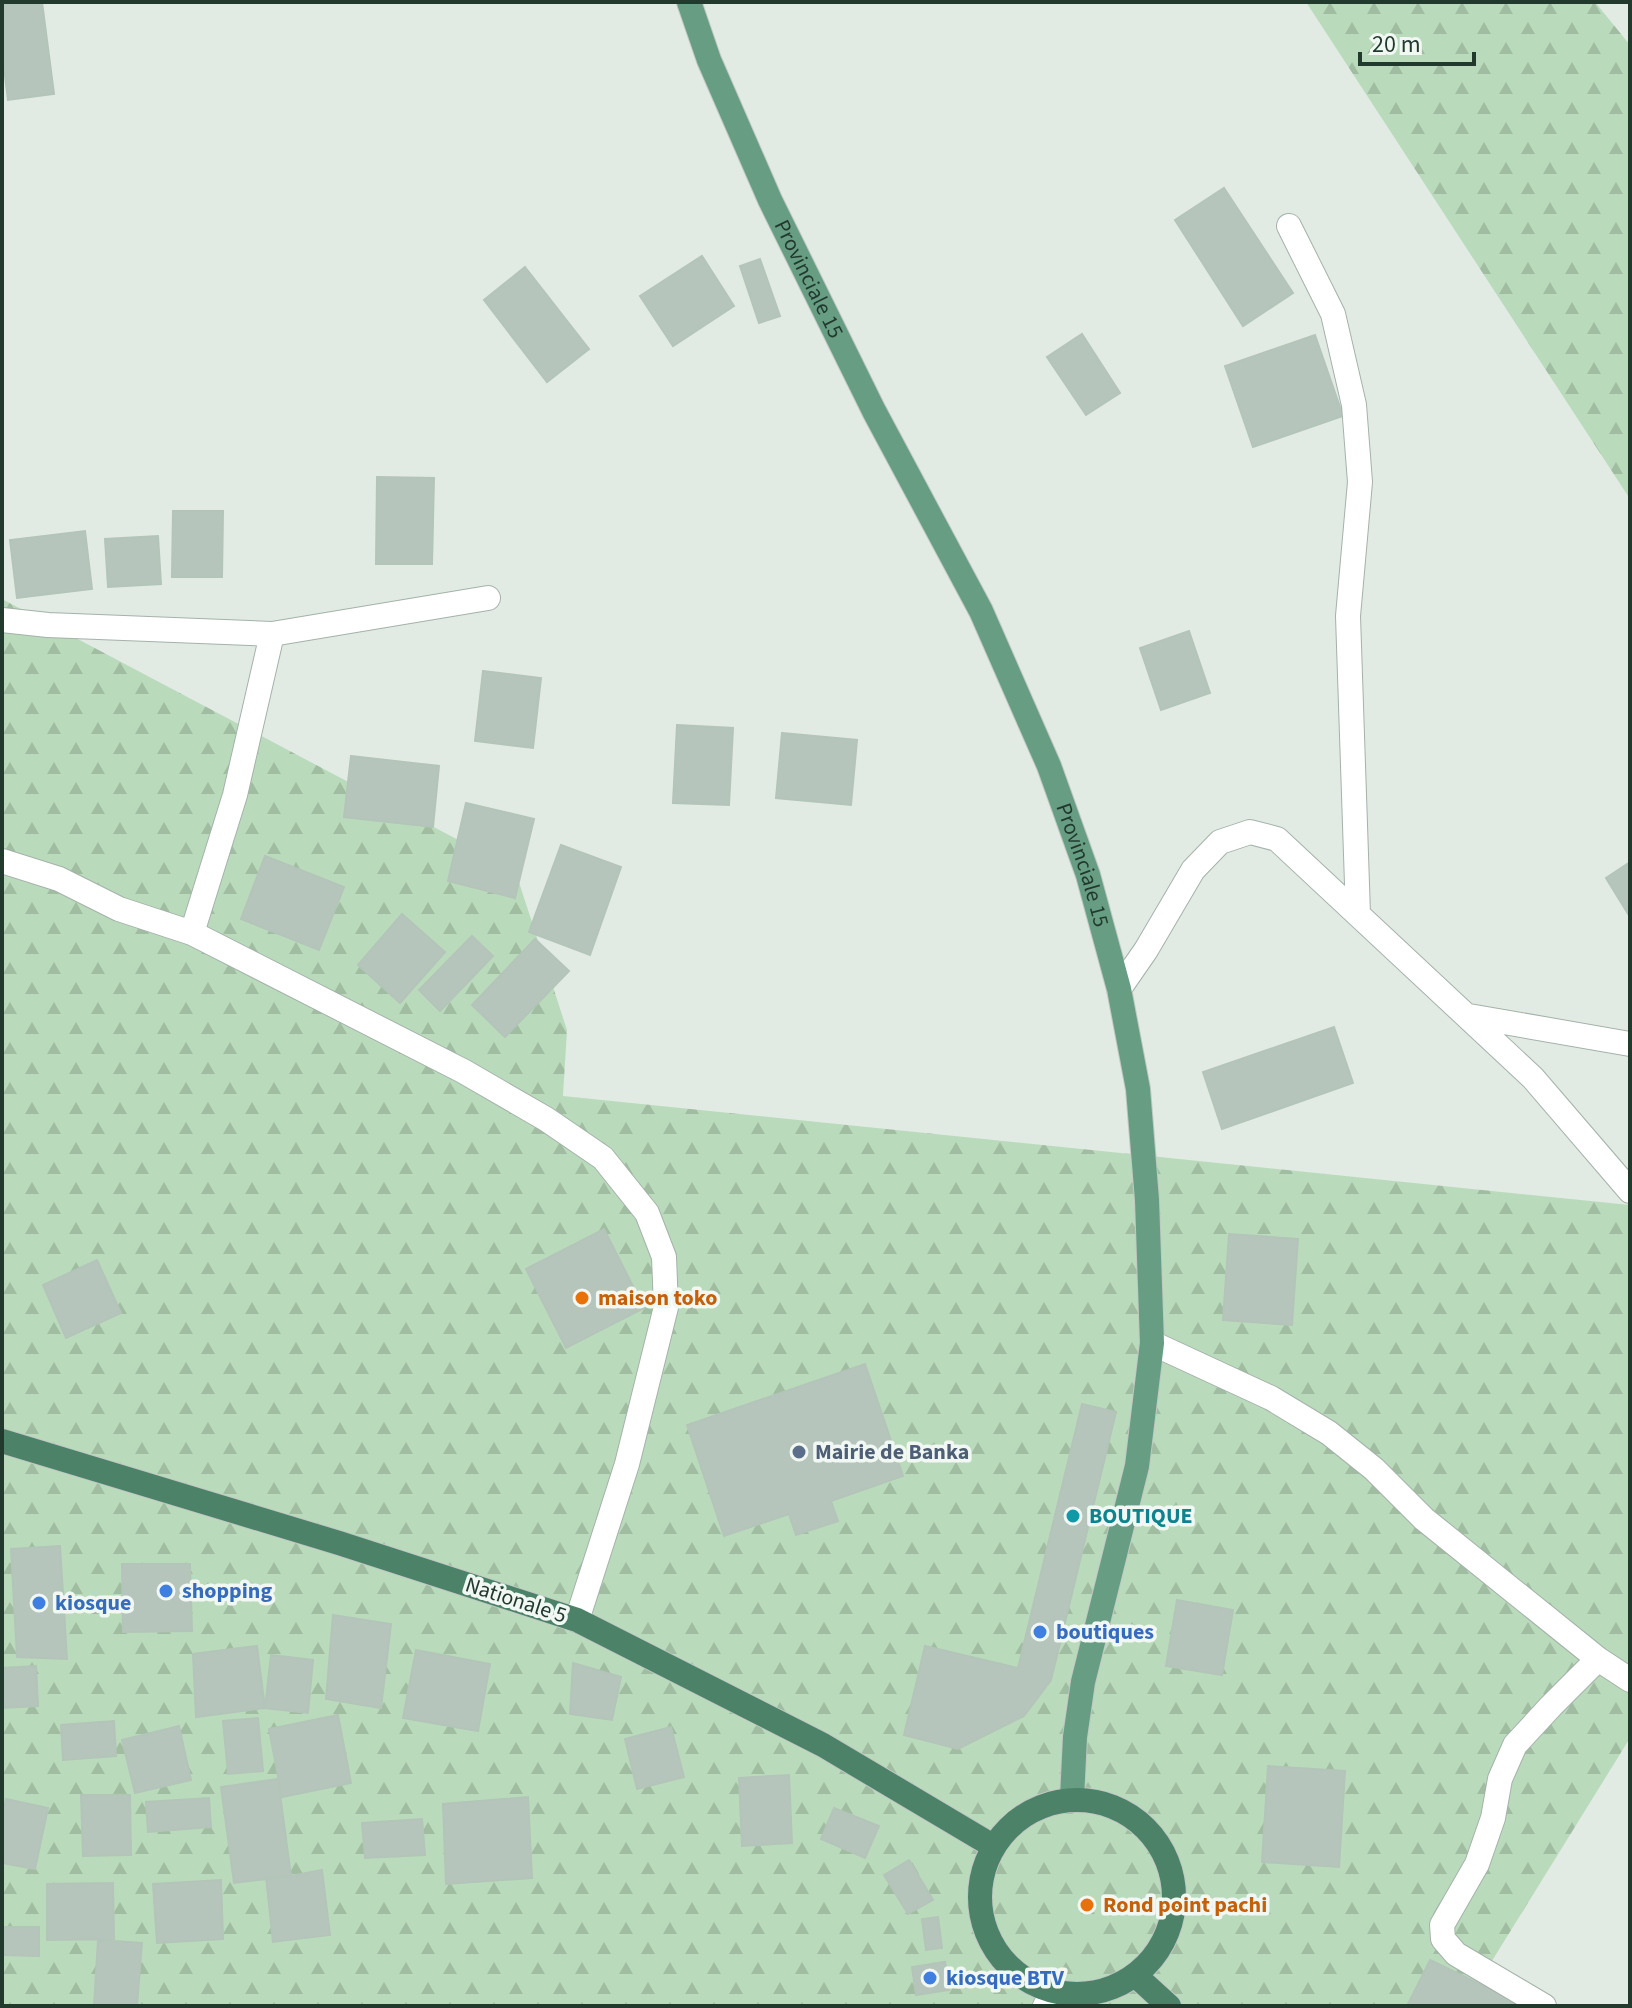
<svg xmlns="http://www.w3.org/2000/svg" width="1632" height="2008" viewBox="0 0 1632 2008" font-family="'Source Sans 3',sans-serif">
  <style>
    .forest { fill: url(#forest-firs) }
    .building { fill: #b6c5bc; stroke: #b3c4b9; stroke-width: 2 }
    .lines { fill: none; stroke-linecap: round; stroke-linejoin: round }
    .minor-casing { stroke: #a4b2aa; stroke-width: 26 }
    .tertiary-casing { stroke: #a4b2aa; stroke-width: 26 }
    .primary-casing { stroke: #c1c8c4; stroke-width: 26 }
    .trunk-casing { stroke: #c1c8c4; stroke-width: 26 }
    .minor { stroke: #fff; stroke-width: 24 }
    .tertiary { stroke: #fff; stroke-width: 24 }
    .primary { stroke: #679e83; stroke-width: 24 }
    .trunk { stroke: #4b8268; stroke-width: 24 }
    .food-dot { fill: #e8710a; stroke: #f1f7f3; stroke-width: 3 }
    .service-dot { fill: #5c6f8a; stroke: #f1f7f3; stroke-width: 3 }
    .culture-dot { fill: #0f9aa8; stroke: #f1f7f3; stroke-width: 3 }
    .shop-dot { fill: #3f7fe0; stroke: #f1f7f3; stroke-width: 3 }
    .labels { text-anchor: middle; dominant-baseline: central; stroke-width: 7; stroke-linejoin: round; paint-order: stroke }
    .street-label { font-size: 22px; fill: #223a2e; stroke: #f1f7f3 }
    .food-label { font-size: 22px; font-weight: bold; fill: #c56008; stroke: #f1f7f3; text-anchor: start }
    .service-label { font-size: 22px; font-weight: bold; fill: #4e5e75; stroke: #f1f7f3; text-anchor: start }
    .culture-label { font-size: 22px; font-weight: bold; fill: #0d838f; stroke: #f1f7f3; text-anchor: start }
    .shop-label { font-size: 22px; font-weight: bold; fill: #366cbe; stroke: #f1f7f3; text-anchor: start }
  </style>
  <defs>
    <pattern id="forest-firs" width="22" height="20" patternUnits="userSpaceOnUse" patternTransform="scale(2)"><rect width="22" height="20" fill="#badbbb"/><path d="M5 1l3.5 6h-7zM16 11l3.5 6h-7z" fill="#a0bda1"/></pattern>
  </defs>
  <rect width="100%" height="100%" fill="#e1ebe4"/>
  <path class="forest" d="M 1306,2 L 1595,2 L 1630,45 L 1630,499 Z
    M 2,599 L 515,870 L 567,1030 L 563,1096 L 1630,1205 L 1630,1738 L 1464,2006 L 2,2006 Z"/>
  <path class="building" d="M 2,2 L 42,2 L 54,94 L 8,100 L 2,52 Z
    M 1224,188 L 1293,293 L 1243,326 L 1175,220 Z
    M 702,256 L 734,306 L 673,346 L 640,296 Z
    M 760,259 L 780,316 L 759,323 L 740,266 Z
    M 525,267 L 589,349 L 547,382 L 484,300 Z
    M 1082,334 L 1120,393 L 1086,415 L 1047,357 Z
    M 1315,335 L 1343,416 L 1253,447 L 1225,366 Z
    M 377,477 L 434,478 L 432,564 L 376,564 Z
    M 173,511 L 223,511 L 222,577 L 172,577 Z
    M 85,531 L 92,589 L 17,598 L 10,540 Z
    M 158,536 L 161,584 L 108,587 L 105,539 Z
    M 1189,631 L 1210,693 L 1161,710 L 1140,648 Z
    M 483,671 L 541,678 L 533,748 L 475,741 Z
    M 677,725 L 733,728 L 729,805 L 673,803 Z
    M 782,733 L 857,740 L 851,805 L 776,798 Z
    M 351,756 L 439,766 L 433,827 L 344,817 Z
    M 466,803 L 534,819 L 515,898 L 448,881 Z
    M 561,845 L 621,867 L 590,955 L 529,932 Z
    M 265,856 L 344,887 L 319,950 L 241,919 Z
    M 1630,862 L 1630,917 L 1606,878 Z
    M 402,914 L 445,952 L 400,1003 L 358,965 Z
    M 472,936 L 493,956 L 440,1011 L 419,990 Z
    M 535,939 L 569,971 L 505,1037 L 472,1005 Z
    M 1334,1027 L 1353,1083 L 1222,1129 L 1203,1072 Z
    M 604,1229 L 644,1308 L 566,1348 L 526,1269 Z
    M 1229,1234 L 1298,1239 L 1292,1325 L 1223,1320 Z
    M 97,1260 L 121,1313 L 66,1338 L 43,1285 Z
    M 865,1364 L 903,1476 L 831,1501 L 838,1521 L 796,1535 L 789,1514 L 724,1536 L 687,1425 Z
    M 1082,1404 L 1116,1412 L 1051,1680 L 1024,1716 L 958,1749 L 904,1735 L 925,1646 L 1018,1668 Z
    M 60,1546 L 67,1659 L 17,1657 L 11,1549 Z
    M 122,1564 L 190,1564 L 192,1631 L 123,1632 Z
    M 1177,1600 L 1233,1610 L 1222,1675 L 1166,1666 Z
    M 333,1615 L 391,1624 L 381,1708 L 326,1699 Z
    M 257,1646 L 265,1708 L 196,1717 L 193,1654 Z
    M 416,1650 L 490,1664 L 478,1731 L 403,1718 Z
    M 271,1655 L 313,1660 L 308,1713 L 265,1708 Z
    M 573,1663 L 621,1677 L 612,1720 L 570,1714 Z
    M 36,1666 L 38,1706 L 2,1708 L 2,1668 Z
    M 338,1715 L 351,1783 L 282,1797 L 269,1729 Z
    M 258,1718 L 263,1771 L 228,1774 L 223,1721 Z
    M 114,1721 L 116,1756 L 63,1760 L 61,1725 Z
    M 179,1726 L 191,1780 L 135,1793 L 122,1740 Z
    M 671,1727 L 684,1777 L 637,1789 L 625,1739 Z
    M 1268,1766 L 1345,1771 L 1339,1867 L 1262,1862 Z
    M 789,1775 L 792,1843 L 742,1846 L 739,1778 Z
    M 278,1779 L 291,1876 L 234,1883 L 221,1787 Z
    M 81,1795 L 130,1795 L 131,1855 L 83,1856 Z
    M 528,1797 L 532,1878 L 446,1884 L 443,1804 Z
    M 209,1798 L 211,1827 L 148,1832 L 146,1802 Z
    M 6,1799 L 48,1808 L 35,1869 L 2,1863 L 2,1815 Z
    M 834,1808 L 879,1826 L 865,1858 L 821,1839 Z
    M 422,1819 L 425,1855 L 365,1858 L 362,1823 Z
    M 909,1860 L 933,1900 L 908,1914 L 884,1875 Z
    M 322,1870 L 330,1935 L 273,1942 L 266,1877 L 291,1876 Z
    M 221,1880 L 223,1939 L 157,1943 L 153,1884 Z
    M 113,1883 L 114,1939 L 47,1940 L 47,1884 Z
    M 938,1917 L 942,1948 L 926,1950 L 922,1919 Z
    M 2,1927 L 39,1927 L 39,1956 L 2,1955 Z
    M 98,1940 L 142,1943 L 137,2006 L 94,2006 Z
    M 1430,1960 L 1525,2006 L 1407,2006 Z
    M 945,1962 L 949,1990 L 916,1995 L 912,1967 Z"/>
  <g class="lines">
    <g class="minor-casing">
      <path id="minor" d="M 1289,226 L 1333,314 L 1354,405 L 1360,482 L 1348,616 L 1358,914
        M 2,620 L 48,625 L 272,634 L 488,598
        M 2,861 L 59,879 L 119,909 L 192,933 L 463,1071 L 546,1119 L 603,1158 L 647,1213 L 664,1257 L 666,1307 L 627,1464 L 577,1620
        M 192,933 L 235,795 L 272,634
        M 1119,989 L 1146,950 L 1193,870 L 1220,842 L 1250,832 L 1277,839 L 1533,1078 L 1630,1191
        M 1469,1016 L 1630,1044
        M 1152,1343 L 1271,1398 L 1329,1433 L 1374,1469 L 1424,1519 L 1598,1659 L 1630,1680
        M 1544,2006 L 1456,1954 L 1443,1939 L 1442,1925 L 1477,1864 L 1493,1818 L 1500,1779 L 1515,1745 L 1551,1706 L 1598,1659"/>
    </g>
    <g class="tertiary-casing">
      <path id="tertiary" d="M 1045,2006 L 1054,1992"/>
    </g>
    <g class="primary-casing">
      <g id="primary">
        <path id="s1" d="M 689,2 L 709,60 L 770,200 L 874,411 L 981,611 L 1049,766 L 1088,875 L 1119,989 L 1138,1089 L 1147,1200 L 1152,1343 L 1137,1466 L 1083,1682 L 1075,1737 L 1072,1798"/>
      </g>
    </g>
    <g class="trunk-casing">
      <path id="trunk" d="M 2,1441 L 339,1543 L 577,1620 L 823,1745 L 993,1846
        M980 1897a97 97 0 1 1 194 0a97 97 0 1 1-194 0Z
        M 1135,1975 L 1169,2006"/>
    </g>
    <use href="#minor" class="minor"/>
    <use href="#tertiary" class="tertiary"/>
    <use href="#primary" class="primary"/>
    <use href="#trunk" class="trunk"/>
  </g>
  <g class="food-dot">
    <circle cx="582" cy="1298" r="8"/>
    <circle cx="1087" cy="1905" r="8"/>
  </g>
  <circle class="service-dot" cx="799" cy="1452" r="8"/>
  <circle class="culture-dot" cx="1073" cy="1516" r="8"/>
  <g class="shop-dot">
    <circle cx="166" cy="1591" r="8"/>
    <circle cx="39" cy="1603" r="8"/>
    <circle cx="1040" cy="1632" r="8"/>
    <circle cx="930" cy="1978" r="8"/>
  </g>
  <g class="labels">
    <g class="street-label">
      <text stroke="none"><textPath href="#s1" startOffset="302">Provinciale 15</textPath></text>
      <text stroke="none"><textPath href="#s1" startOffset="950">Provinciale 15</textPath></text>
      <text transform="translate(516 1600) rotate(18)">Nationale 5</text>
    </g>
    <g class="food-label">
      <text x="598" y="1298">maison toko</text>
      <text x="1103" y="1905">Rond point pachi</text>
    </g>
    <g class="service-label">
      <text x="815" y="1452">Mairie de Banka</text>
    </g>
    <g class="culture-label">
      <text x="1089" y="1516">BOUTIQUE</text>
    </g>
    <g class="shop-label">
      <text x="182" y="1591">shopping</text>
      <text x="55" y="1603">kiosque</text>
      <text x="1056" y="1632">boutiques</text>
      <text x="946" y="1978">kiosque BTV</text>
    </g>
  </g>
  <rect width="1632" height="2008" fill="none" stroke="#223a2e" stroke-width="8"/>
  <path d="M1360 52v12h114v-12" fill="none" stroke="#223a2e" stroke-width="4"/>
  <text x="1372" y="52" font-size="24" fill="#223a2e" stroke="#f1f7f3" stroke-width="6" paint-order="stroke">20 m</text>
</svg>
